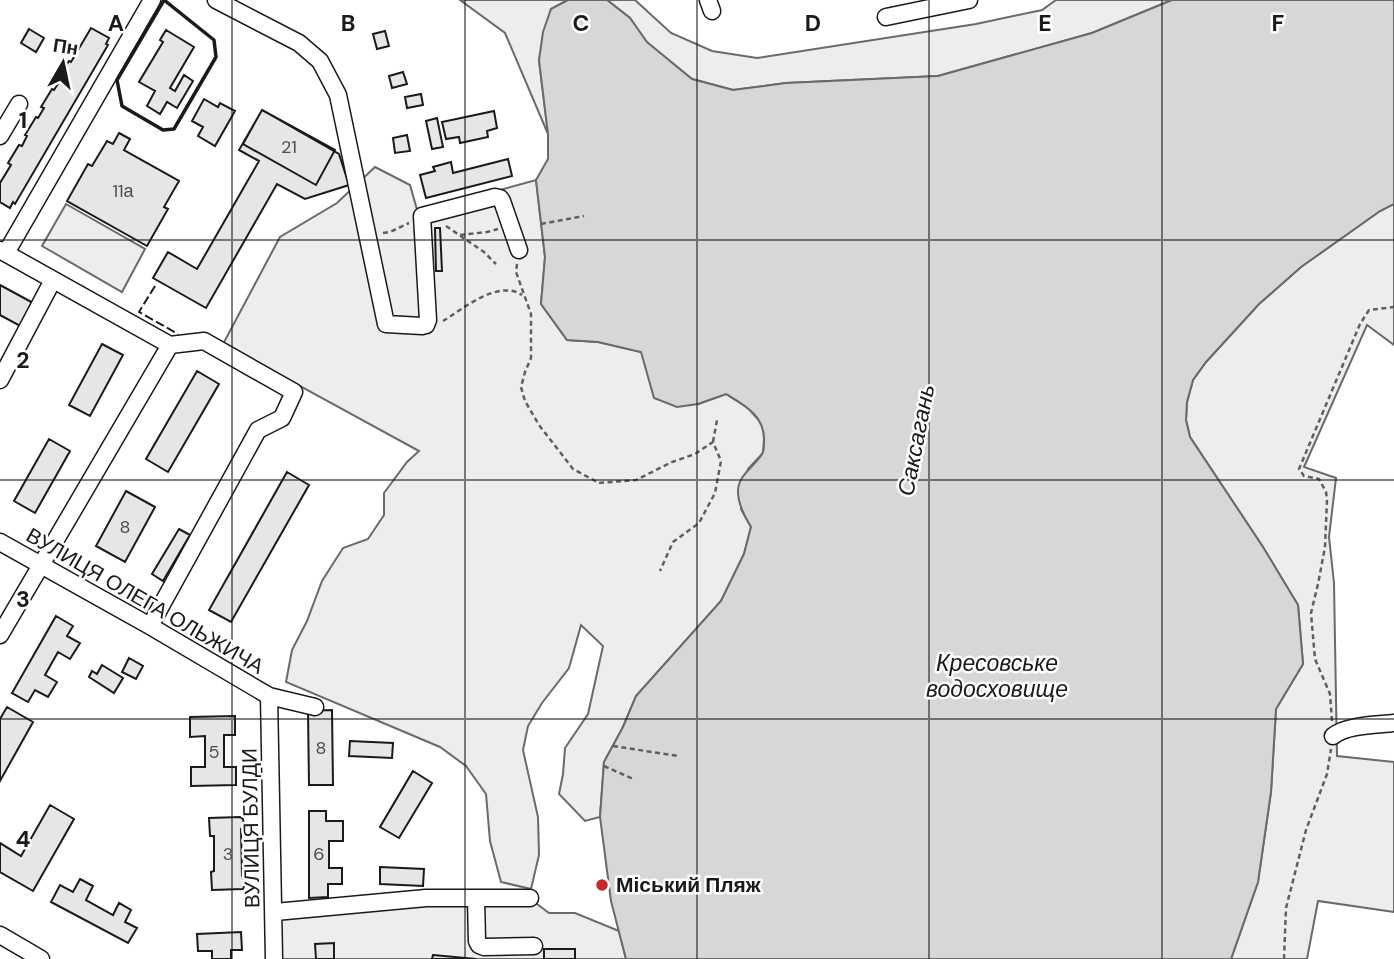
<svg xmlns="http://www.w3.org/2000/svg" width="1394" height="959" viewBox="0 0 1394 959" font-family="'DM Sans',sans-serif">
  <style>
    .built { fill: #ededed; stroke: #6a6a6a; stroke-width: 2 }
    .water { fill: #d7d7d7; stroke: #6a6a6a; stroke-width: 2 }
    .building { fill: #e6e6e6; stroke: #1a1a1a; stroke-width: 2 }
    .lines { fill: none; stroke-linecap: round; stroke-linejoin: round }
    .minor-casing { stroke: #1a1a1a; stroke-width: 19 }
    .path { stroke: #5f5f5f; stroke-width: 2.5; stroke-dasharray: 5 3.5; stroke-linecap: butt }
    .minor { stroke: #fff; stroke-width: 16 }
    .fence { stroke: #1a1a1a; stroke-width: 2; stroke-dasharray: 9 3.5; stroke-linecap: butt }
    .wall { stroke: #1a1a1a; stroke-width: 3.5 }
    .grid { fill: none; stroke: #1a1a1a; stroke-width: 2; stroke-opacity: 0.55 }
    .poi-dot { fill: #c62828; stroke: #fff; stroke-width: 2.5 }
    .labels { text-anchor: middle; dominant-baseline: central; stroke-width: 5; stroke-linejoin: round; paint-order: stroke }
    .number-label { font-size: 18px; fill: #4d4d4d }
    .street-label { font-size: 21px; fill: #1a1a1a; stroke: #fff }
    .poi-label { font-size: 21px; font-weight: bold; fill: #1a1a1a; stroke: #fff; text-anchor: start }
    .water-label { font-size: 23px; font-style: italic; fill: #1a1a1a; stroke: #fff }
    .grid-label { font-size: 23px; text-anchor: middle; font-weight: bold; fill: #1a1a1a; stroke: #fff; stroke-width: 5; stroke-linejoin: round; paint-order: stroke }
  </style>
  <rect width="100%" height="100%" fill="#fff"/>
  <path class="built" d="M 460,0 L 568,0 L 551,9 L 539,60 L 548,134 L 505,33 Z
    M 607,0 L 635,0 L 671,33 L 712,51 L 757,58 L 976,24 L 1042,10 L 1056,0 L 1172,0 L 1092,33 L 938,76 L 786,83 L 733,90 L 692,79 L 646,42 L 630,18 Z
    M 375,167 L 410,185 L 418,213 L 536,180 L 545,257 L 541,304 L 567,340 L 598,342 L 641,352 L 698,404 L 726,394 L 748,408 L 763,425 L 764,439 L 763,453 L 748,469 L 741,509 L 751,527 L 744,554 L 721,601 L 636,696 L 623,727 L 604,762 L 600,817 L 585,821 L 559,794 L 563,774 L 565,748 L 588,714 L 603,646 L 581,625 L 569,668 L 542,703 L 528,726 L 523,750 L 538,817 L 539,855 L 531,889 L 501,882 L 490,841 L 486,794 L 466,766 L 440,747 L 286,682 L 292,650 L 307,621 L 322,581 L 343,548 L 368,539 L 384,515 L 384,493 L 407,462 L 419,451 L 223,344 L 280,237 L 337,203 Z
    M 66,204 L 145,249 L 122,292 L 42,246 Z
    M 1394,204 L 1394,345 L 1367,325 L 1304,467 L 1336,478 L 1329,537 L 1334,583 L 1337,756 L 1394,762 L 1394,912 L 1318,901 L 1307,959 L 1231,959 L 1258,882 L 1271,792 L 1276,709 L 1303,664 L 1298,605 L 1263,547 L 1190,437 L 1186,420 L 1187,402 L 1193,380 L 1206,362 L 1259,304 L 1301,267 L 1380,211 Z
    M 533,901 L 549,913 L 575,913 L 619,931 L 626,959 L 274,959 L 275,912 Z"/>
  <path class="water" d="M 568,0 L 607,0 L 630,18 L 647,42 L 692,79 L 733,90 L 786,83 L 938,76 L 1092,33 L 1172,0 L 1394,0 L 1394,204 L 1380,211 L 1301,267 L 1259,304 L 1206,362 L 1193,380 L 1187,402 L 1186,420 L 1190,437 L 1263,547 L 1298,605 L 1303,664 L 1276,709 L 1271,792 L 1258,882 L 1231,959 L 626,959 L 611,901 L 600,817 L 604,762 L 623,727 L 636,696 L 721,601 L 744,554 L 751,527 C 744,515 738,504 738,491 C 738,475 755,466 762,454 C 764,451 764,447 764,443 C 766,417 746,406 726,394 L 698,404 L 677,407 L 654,398 L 641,352 L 598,342 L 567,340 L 541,304 L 545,257 L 536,180 L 548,159 L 548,134 L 539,60 L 543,32 L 551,9 Z"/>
  <path class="building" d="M 91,28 L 109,38 L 106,44 L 108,45 L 15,204 L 13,202 L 10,208 L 0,202 L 0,183 L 11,165 L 8,163 L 19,145 L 22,146 L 27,136 L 25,135 L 36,117 L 38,118 L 44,108 L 41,107 L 52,89 L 54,90 L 61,79 L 58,78 L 69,61 L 71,62 Z
    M 29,29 L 44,38 L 36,52 L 21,43 Z
    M 166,30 L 194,47 L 170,88 L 175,91 L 184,75 L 193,81 L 177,108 L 167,102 L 160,114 L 147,106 L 155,91 L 139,82 L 163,42 L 160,40 Z
    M 385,31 L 389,46 L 377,49 L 373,34 Z
    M 403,72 L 407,84 L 392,88 L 389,76 Z
    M 421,94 L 423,105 L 407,108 L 405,97 Z
    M 204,99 L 218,107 L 220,103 L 235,111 L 215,146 L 198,136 L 203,127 L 192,121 Z
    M 262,110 L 339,154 L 349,185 L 305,199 L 277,184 L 206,308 L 153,278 L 168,252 L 197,269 L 259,161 L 239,150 Z
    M 262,110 L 335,150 L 316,185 L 243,144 Z
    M 494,111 L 497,128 L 487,131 L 488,137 L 460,143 L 459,137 L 446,139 L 442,122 Z
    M 437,118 L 443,147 L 432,149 L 426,121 Z
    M 119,133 L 130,139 L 124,150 L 179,181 L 164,207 L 168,209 L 147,246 L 67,201 L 88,164 L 92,166 L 107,141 L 113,144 Z
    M 407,135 L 410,151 L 395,153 L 393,138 Z
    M 508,159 L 512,176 L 426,198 L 420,175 L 435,171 L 433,167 L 451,162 L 453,173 Z
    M 435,228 L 440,228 L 442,271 L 436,271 Z
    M 0,285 L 35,304 L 22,327 L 0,315 Z
    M 102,344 L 123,355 L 90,416 L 69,405 Z
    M 197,371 L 219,384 L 168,472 L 146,459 Z
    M 49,439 L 70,451 L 35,513 L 14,501 Z
    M 287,472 L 309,485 L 231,622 L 209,610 Z
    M 126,491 L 155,507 L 125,562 L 96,546 Z
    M 179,529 L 190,535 L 163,581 L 152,574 Z
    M 56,616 L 73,626 L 67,636 L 80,643 L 70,659 L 58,652 L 45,675 L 57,682 L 48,697 L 35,690 L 28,702 L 12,693 Z
    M 129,658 L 143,666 L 136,679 L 122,672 Z
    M 102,665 L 123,678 L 114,693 L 89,677 L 92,671 L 97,674 Z
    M 7,707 L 33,722 L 0,781 L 0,719 Z
    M 332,710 L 333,785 L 309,785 L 308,711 Z
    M 235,716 L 235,735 L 224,735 L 224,767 L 236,767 L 236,785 L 191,786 L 191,767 L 205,767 L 205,736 L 190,737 L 190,717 Z
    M 350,741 L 393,743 L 392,758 L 349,756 Z
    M 413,771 L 432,783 L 399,838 L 380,827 Z
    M 50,805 L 74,819 L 33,891 L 0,872 L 0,843 L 21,856 Z
    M 309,811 L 326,811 L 326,821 L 343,821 L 343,841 L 329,841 L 329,868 L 342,868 L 342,884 L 328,884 L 328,897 L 309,898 Z
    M 240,817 L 243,819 L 244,825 L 241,829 L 242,875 L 245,884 L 243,889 L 212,890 L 211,872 L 214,871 L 214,836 L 210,836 L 209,818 Z
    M 380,867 L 424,869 L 423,886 L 380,884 Z
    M 80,879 L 93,886 L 86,900 L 113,915 L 119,903 L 131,910 L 125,922 L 137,928 L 128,943 L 51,902 L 60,885 L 73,892 Z
    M 241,932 L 242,950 L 231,950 L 231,959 L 212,959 L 212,951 L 198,951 L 197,934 Z
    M 334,943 L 334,959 L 316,959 L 315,944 Z
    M 544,949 L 575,949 L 575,959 L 544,959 Z
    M 433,955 L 476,959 L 432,959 Z"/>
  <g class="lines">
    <g class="minor-casing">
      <path id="minor" d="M 216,0 L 299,43 L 320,61 L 338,95 L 386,324 L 422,326 L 426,325 L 428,320 L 422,216 L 495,197 L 500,198 L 502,201 L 519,250
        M 708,0 L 712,11
        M 886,17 L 969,0
        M 0,136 L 19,104
        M 0,250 L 170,345
        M 6,253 L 152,0
        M 0,380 L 53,280
        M 0,542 L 150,626 L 269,696 L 315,707
        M 150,626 L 258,430 L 282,418 L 294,392 L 204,341 L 170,345
        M 0,635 L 170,345
        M 269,696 L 274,959
        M 1333,736 C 1346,725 1377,725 1394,723
        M 476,899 L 477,941 L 479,945 L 484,947 L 534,946
        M 275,912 L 426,898 L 530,898
        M 0,935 L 41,959"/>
    </g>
    <path class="path" d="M 541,224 L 584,216
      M 446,226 L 484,252 L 496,264
      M 383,233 L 390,232 L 409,223
      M 460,235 L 487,232 L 498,229
      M 517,264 L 516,272 L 531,314 L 531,358 L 525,372 L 521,387 L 525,401 L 539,425 L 573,469 L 599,483 L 636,480 L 672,462 L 695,454 L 713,442 L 721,461 L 715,493 L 699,523 L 673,542 L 660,571
      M 443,321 C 463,309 498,279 522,295
      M 713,442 L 717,420
      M 1332,721 L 1330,694 L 1315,659 L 1311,613 L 1318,584 L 1325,547 L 1327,500 L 1326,492 L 1319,479 L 1304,476 L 1299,469 L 1360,324 L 1369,310 L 1394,307
      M 613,746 L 678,756
      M 604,766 L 633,779
      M 1284,959 L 1286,908 L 1306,830 L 1327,774 L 1331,749"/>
    <use href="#minor" class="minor"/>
    <path class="fence" d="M 155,286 L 139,312 L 178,334"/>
    <path class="wall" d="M 164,0 L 214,40 L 216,57 L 174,129 L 163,130 L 122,106 L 117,80 Z"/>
  </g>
  <path class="grid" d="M 232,0 L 232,959M 465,0 L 465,959M 697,0 L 697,959M 929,0 L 929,959M 1162,0 L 1162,959M 0,240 L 1394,240M 0,480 L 1394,480M 0,719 L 1394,719"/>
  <circle class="poi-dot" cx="602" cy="885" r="7"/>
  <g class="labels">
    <g class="number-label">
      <text x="289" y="147">21</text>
      <text x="123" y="191">11а</text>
      <text x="125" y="527">8</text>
      <text x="321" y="748">8</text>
      <text x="214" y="752">5</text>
      <text x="228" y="854">3</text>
      <text x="319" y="854">6</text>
    </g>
    <g class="street-label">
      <text transform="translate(145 601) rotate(30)">ВУЛИЦЯ ОЛЕГА ОЛЬЖИЧА</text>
      <text transform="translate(251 828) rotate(-91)">ВУЛИЦЯ БУЛДИ</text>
    </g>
    <g class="poi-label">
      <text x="616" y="885">Міський Пляж</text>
    </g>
    <g class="water-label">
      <text transform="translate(916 440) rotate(-79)">Саксагань</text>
      <text x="997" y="663">Кресовське<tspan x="997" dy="26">водосховище</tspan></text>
    </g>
  </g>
  <g class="grid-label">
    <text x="116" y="31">A</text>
    <text x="348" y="31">B</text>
    <text x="581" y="31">C</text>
    <text x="813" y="31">D</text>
    <text x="1045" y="31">E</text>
    <text x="1278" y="31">F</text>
    <text x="23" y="128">1</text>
    <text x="23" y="368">2</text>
    <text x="23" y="607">3</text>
    <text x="23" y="847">4</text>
  </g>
  <g transform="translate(63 63) rotate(9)" stroke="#ffffff" stroke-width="5" paint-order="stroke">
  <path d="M0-5L12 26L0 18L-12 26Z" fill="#1a1a1a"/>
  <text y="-10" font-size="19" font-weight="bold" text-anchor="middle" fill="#1a1a1a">Пн</text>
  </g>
</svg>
